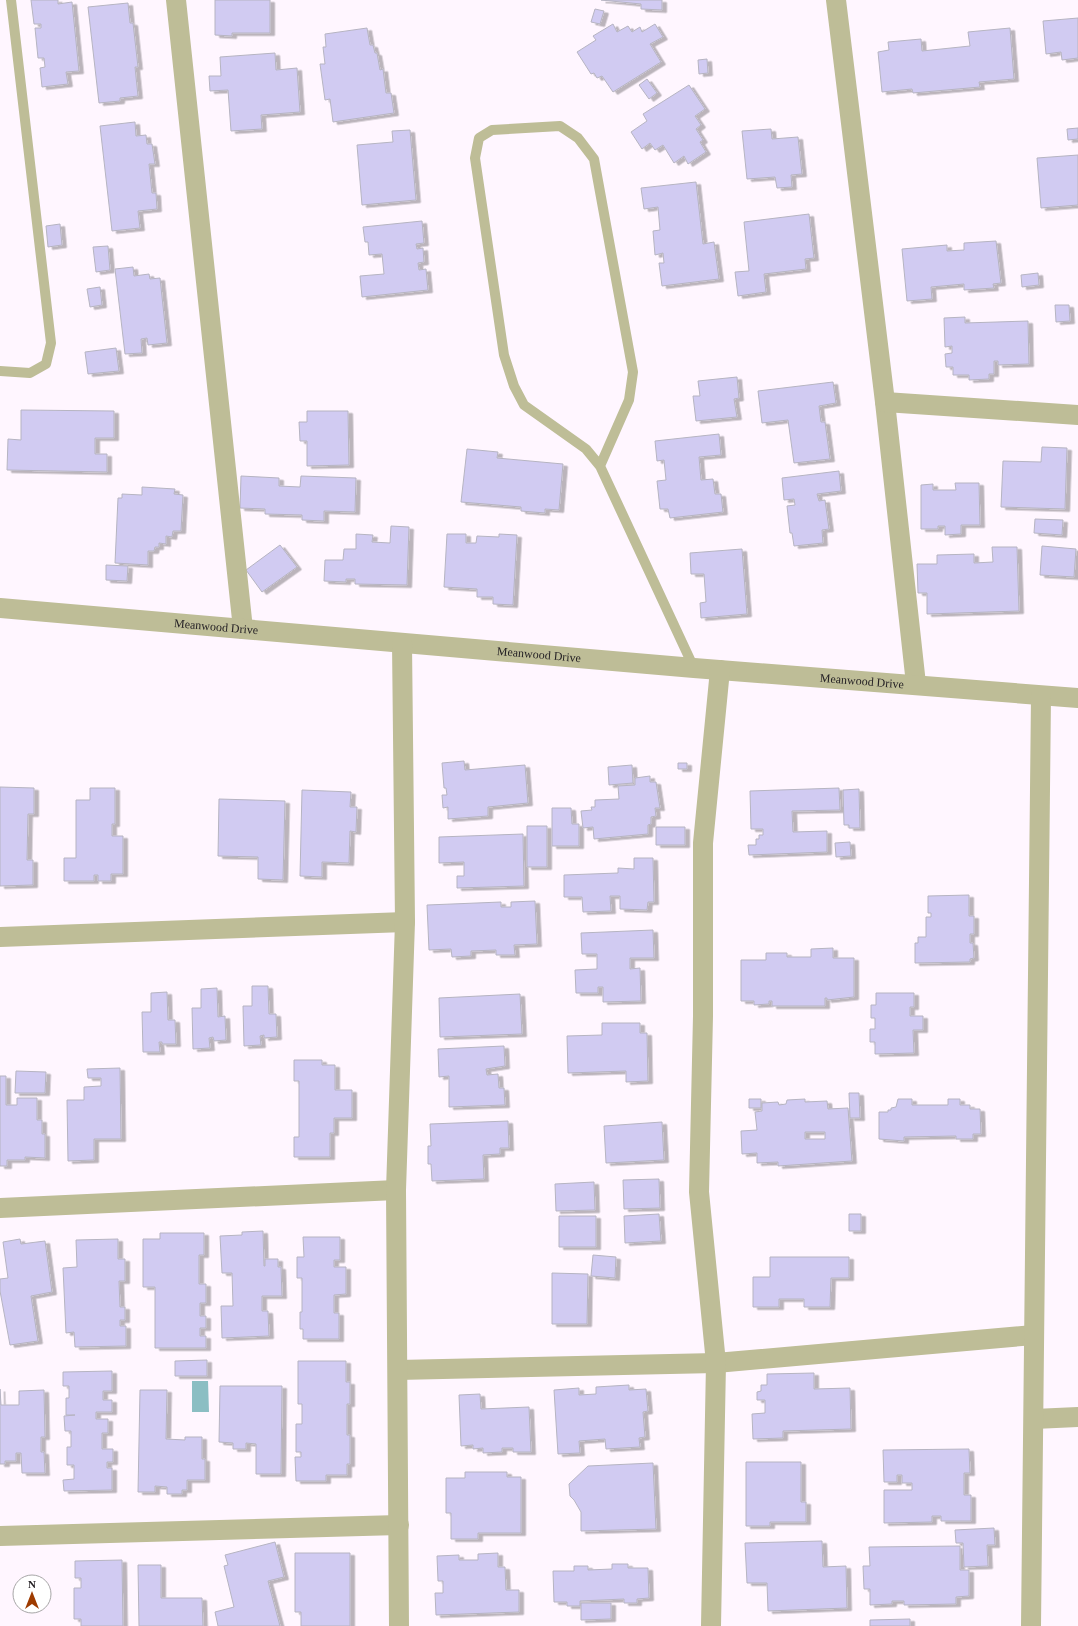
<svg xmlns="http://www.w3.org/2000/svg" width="1078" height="1626" viewBox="0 0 1078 1626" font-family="'Times New Roman',serif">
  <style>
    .water { fill: #8bbec3 }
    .building { fill: #d1cbf2; stroke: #b6b4c1; fill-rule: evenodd; filter: url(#shadow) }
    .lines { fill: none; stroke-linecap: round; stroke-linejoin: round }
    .lane { stroke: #bebd97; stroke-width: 10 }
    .street { stroke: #bebd97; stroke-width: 20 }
    .labels { text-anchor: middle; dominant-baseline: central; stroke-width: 3.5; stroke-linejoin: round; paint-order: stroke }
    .street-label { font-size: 12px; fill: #242024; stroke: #fff }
  </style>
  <defs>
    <filter id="shadow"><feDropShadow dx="4.5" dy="2.5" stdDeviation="0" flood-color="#0004"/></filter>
  </defs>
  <rect width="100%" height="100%" fill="#fff6ff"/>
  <path class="water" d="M 192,1381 L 208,1381 L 209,1412 L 192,1412 Z"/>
  <path class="building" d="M 31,0 L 58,0 L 58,4 L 72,2 L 79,71 L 66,72 L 68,84 L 42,87 L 40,68 L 45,67 L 44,58 L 38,58 L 35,28 L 41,28 L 41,24 L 34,24 Z
    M 215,0 L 270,0 L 270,33 L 232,33 L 232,36 L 215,35 Z
    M 601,0 L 662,0 L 662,10 L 641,9 L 641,4 Z
    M 128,3 L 130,23 L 133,23 L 138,67 L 135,67 L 138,96 L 120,98 L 120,101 L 99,103 L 88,7 Z
    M 595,9 L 604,11 L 600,24 L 591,22 Z
    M 1078,18 L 1078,58 L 1062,60 L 1061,52 L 1046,54 L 1043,21 Z
    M 613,24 L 617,32 L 628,26 L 632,32 L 640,27 L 642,32 L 655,24 L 663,37 L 650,44 L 661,62 L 613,92 L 602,76 L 597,78 L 594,73 L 591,74 L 577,52 L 596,40 L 593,36 Z
    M 367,28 L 370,45 L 373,45 L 375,53 L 377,53 L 380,70 L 383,69 L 386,93 L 391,93 L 394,113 L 333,122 L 330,99 L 325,100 L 320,64 L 325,64 L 323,47 L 326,47 L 325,34 Z
    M 1010,28 L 1014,79 L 979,82 L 980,87 L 913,93 L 912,89 L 882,92 L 878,52 L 889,50 L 888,42 L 921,39 L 922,51 L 970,46 L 968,32 Z
    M 275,53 L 276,70 L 297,68 L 300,112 L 261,115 L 262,129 L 231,131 L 228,90 L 210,91 L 209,76 L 221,76 L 220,57 Z
    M 707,59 L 708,73 L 699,74 L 698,60 Z
    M 647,79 L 657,93 L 649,99 L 639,85 Z
    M 689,85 L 705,109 L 695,116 L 701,125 L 696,129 L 703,140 L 700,142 L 706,152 L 688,164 L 684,156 L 674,163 L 663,145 L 655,150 L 650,143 L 642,149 L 631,132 L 647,121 L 643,114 Z
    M 135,122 L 136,136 L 146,135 L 147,144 L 152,144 L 155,164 L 149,164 L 152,193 L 156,193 L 157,209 L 138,211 L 140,228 L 112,231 L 100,126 Z
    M 1078,128 L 1078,139 L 1068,140 L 1067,129 Z
    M 771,129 L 772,139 L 798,137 L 802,174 L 791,175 L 792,187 L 777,188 L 775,177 L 747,179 L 742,131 Z
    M 410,130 L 416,200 L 362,205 L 357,145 L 393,142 L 392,131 Z
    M 1078,155 L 1078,205 L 1041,208 L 1037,158 Z
    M 696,182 L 703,244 L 714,242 L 719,279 L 662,286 L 659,263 L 664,263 L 663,253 L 655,255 L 653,231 L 660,230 L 658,207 L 644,209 L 641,188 Z
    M 809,214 L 814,258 L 805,259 L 806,269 L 764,274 L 766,292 L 738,296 L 735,272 L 749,271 L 744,222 Z
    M 422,221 L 424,243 L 416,244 L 417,249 L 423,248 L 424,262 L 418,263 L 419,270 L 426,269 L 428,290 L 362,297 L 360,276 L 384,274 L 382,254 L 369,255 L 368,242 L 365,242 L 363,227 Z
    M 60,224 L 62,245 L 48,247 L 46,226 Z
    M 996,241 L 1001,283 L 993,284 L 994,288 L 964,290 L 964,284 L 931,287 L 932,299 L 907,301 L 902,249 L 947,245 L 947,251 L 964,250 L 964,243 Z
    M 108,246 L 110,270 L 96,272 L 93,247 Z
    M 133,267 L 134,276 L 149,274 L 150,279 L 160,278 L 167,343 L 148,345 L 147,338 L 141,339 L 142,353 L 125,354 L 115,269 Z
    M 1038,273 L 1039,285 L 1022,287 L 1021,275 Z
    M 100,287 L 102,305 L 90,307 L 87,289 Z
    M 1055,305 L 1069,305 L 1070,321 L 1056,322 Z
    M 965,317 L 965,323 L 1028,321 L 1029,364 L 998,365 L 998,361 L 994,361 L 994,374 L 989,374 L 989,379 L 969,380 L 969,375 L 953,375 L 953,367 L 946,367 L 945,354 L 952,353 L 952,346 L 945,347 L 944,318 Z
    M 116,348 L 119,371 L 88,374 L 85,352 Z
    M 737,377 L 739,398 L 734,399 L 737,417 L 696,421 L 693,396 L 700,396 L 698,381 Z
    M 833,382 L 836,403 L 819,406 L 821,422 L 825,422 L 830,459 L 794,463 L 788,420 L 762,423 L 758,391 Z
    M 21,410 L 114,411 L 114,438 L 95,438 L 95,454 L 107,454 L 107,472 L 7,470 L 8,439 L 21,440 Z
    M 307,411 L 348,411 L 349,465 L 307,466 L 307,441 L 300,441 L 299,422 L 307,422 Z
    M 719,434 L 721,455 L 699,457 L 701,480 L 713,479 L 715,494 L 721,494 L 723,512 L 670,518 L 668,509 L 660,509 L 657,481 L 666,480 L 664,460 L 657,461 L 655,441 Z
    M 1042,447 L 1067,448 L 1065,509 L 1001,507 L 1003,461 L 1041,462 Z
    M 467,449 L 498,452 L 497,458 L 563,464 L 559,510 L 545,509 L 545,513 L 521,511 L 521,507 L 461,502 Z
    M 839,471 L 841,491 L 817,494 L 819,501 L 825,500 L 829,529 L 822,530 L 823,543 L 794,546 L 792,533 L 790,533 L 787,506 L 795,505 L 794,499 L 784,500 L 782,478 Z
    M 241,476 L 279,478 L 279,486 L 300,487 L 301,476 L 356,478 L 355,512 L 324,511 L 324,521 L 302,520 L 302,515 L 265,514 L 265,509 L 240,508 Z
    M 955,483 L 979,483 L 980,525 L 961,525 L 961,534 L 945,535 L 945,526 L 938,526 L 938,529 L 921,529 L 921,485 L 933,484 L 933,490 L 956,490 Z
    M 142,487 L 175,489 L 174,494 L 183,495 L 181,531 L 173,531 L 172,537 L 166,536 L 166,544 L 159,543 L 159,547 L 155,547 L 154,551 L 148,551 L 148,565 L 115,563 L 118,498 L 122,498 L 122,494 L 142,495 Z
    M 1035,519 L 1063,520 L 1062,535 L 1034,533 Z
    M 391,526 L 409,527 L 407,585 L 355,584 L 355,579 L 346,579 L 346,582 L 324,581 L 325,560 L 343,560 L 344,549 L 356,549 L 356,534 L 373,535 L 372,542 L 390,543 Z
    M 447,534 L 466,534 L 466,543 L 476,543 L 477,536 L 499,537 L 499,534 L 517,535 L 513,605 L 493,604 L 493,597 L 477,597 L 477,589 L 444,587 Z
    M 280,545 L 297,567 L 262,592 L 246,570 Z
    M 1042,546 L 1076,549 L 1074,577 L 1040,575 Z
    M 992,547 L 1017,547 L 1019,611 L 927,614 L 927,593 L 918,593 L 917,564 L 937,564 L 937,555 L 974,554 L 974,563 L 993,562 Z
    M 742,549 L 747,614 L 701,618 L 700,603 L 706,602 L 704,574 L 691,574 L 690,553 Z
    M 106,565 L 128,566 L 127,581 L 106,580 Z
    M 464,761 L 465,770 L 525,765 L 528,803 L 488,807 L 488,816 L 448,819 L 448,807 L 443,808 L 442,795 L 447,795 L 446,788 L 444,788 L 442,763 Z
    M 678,763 L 687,763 L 687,769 L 678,769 Z
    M 632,765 L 633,783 L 609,785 L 608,767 Z
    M 650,776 L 650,782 L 656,782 L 660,808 L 655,808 L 656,816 L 651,817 L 651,824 L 648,825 L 648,834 L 594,839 L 593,827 L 583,828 L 581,811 L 592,810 L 591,807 L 595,807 L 595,800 L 619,799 L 618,786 L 635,785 L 635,778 Z
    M 0,787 L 34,788 L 34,814 L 28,814 L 27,860 L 33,860 L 33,885 L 0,886 Z
    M 90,788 L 115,788 L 115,824 L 112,824 L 112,836 L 123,836 L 123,874 L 111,874 L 111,881 L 98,881 L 98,875 L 94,875 L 94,881 L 64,881 L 64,858 L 76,858 L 76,800 L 90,800 Z
    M 839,788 L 840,810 L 792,811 L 793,832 L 827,831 L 827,852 L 749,855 L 748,845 L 756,845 L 756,839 L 759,839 L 759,835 L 763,835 L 763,829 L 751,829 L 750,791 Z
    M 859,789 L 860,828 L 849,828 L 849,825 L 844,825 L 843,790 Z
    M 302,790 L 351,792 L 350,807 L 357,807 L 356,832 L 350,831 L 349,863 L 322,862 L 322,877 L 300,876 Z
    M 219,799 L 285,801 L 283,880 L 258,879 L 258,857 L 218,856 Z
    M 552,808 L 571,808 L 572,824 L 579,824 L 579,846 L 552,846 Z
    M 527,826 L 547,826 L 547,867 L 527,867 Z
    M 656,827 L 685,827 L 685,845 L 656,845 Z
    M 523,834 L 524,886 L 457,888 L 457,876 L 464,876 L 464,862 L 439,863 L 439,837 Z
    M 850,842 L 851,856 L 836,857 L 835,843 Z
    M 634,858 L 653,858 L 654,902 L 648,902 L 647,910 L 620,909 L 620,896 L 610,896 L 611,911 L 583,912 L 582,897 L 564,897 L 564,875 L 618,873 L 618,868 L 634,869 Z
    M 969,895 L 969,916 L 974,916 L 974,934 L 970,934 L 970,943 L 973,943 L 974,958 L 970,959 L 970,962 L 915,963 L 915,943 L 918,943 L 918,937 L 926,937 L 926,917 L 931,917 L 931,913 L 928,913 L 928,896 Z
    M 535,901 L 537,944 L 514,945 L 515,955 L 496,955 L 496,950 L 471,951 L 471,956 L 452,957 L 451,949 L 429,950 L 427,905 L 501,902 L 501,907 L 511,907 L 511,902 Z
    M 653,930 L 654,958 L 630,958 L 630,969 L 640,968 L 641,1001 L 603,1002 L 603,987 L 598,987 L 598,993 L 576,993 L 575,970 L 597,969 L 597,954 L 582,954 L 581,933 Z
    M 833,948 L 833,958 L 854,958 L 854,997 L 827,1000 L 827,998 L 825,998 L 825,1006 L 772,1006 L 772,1001 L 769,1001 L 769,1004 L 754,1005 L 754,1001 L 741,1001 L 741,960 L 766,960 L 766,953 L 787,953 L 787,957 L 811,957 L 811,949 Z
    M 252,986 L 268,986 L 269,1014 L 276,1014 L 277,1037 L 264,1038 L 264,1035 L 260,1036 L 261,1045 L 244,1046 L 243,1006 L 252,1006 Z
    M 217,988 L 218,1017 L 225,1016 L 226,1040 L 214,1041 L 213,1037 L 209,1038 L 210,1048 L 193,1049 L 192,1008 L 201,1008 L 201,989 Z
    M 167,992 L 168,1020 L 175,1020 L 176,1044 L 162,1044 L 162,1042 L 159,1042 L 160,1052 L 143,1052 L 142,1012 L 151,1012 L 151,993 Z
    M 876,993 L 914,993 L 914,1007 L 910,1007 L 910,1016 L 923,1016 L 923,1030 L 913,1030 L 914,1053 L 875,1054 L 875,1042 L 870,1042 L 870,1029 L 875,1029 L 875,1018 L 871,1018 L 871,1005 L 876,1005 Z
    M 520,994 L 522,1034 L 440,1037 L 439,998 Z
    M 602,1023 L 640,1023 L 640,1033 L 647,1033 L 648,1081 L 626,1082 L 626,1071 L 568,1073 L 567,1036 L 602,1035 Z
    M 504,1046 L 505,1066 L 486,1069 L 487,1075 L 498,1074 L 499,1088 L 504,1088 L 505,1105 L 449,1107 L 449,1076 L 439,1077 L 438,1049 Z
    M 294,1060 L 322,1060 L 322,1065 L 335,1065 L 335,1090 L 352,1090 L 352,1118 L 334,1118 L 334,1133 L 330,1133 L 330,1157 L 294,1157 L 294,1137 L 299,1137 L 299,1081 L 294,1081 Z
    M 120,1068 L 121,1139 L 94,1139 L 94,1160 L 68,1161 L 67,1100 L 84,1100 L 84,1087 L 101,1086 L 101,1078 L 88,1078 L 87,1069 Z
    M 16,1071 L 46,1072 L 45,1093 L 15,1093 Z
    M 0,1076 L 6,1076 L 6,1105 L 17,1105 L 17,1098 L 37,1098 L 37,1120 L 42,1120 L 42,1134 L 45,1134 L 45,1158 L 25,1157 L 25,1160 L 7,1160 L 7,1166 L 0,1166 Z
    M 849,1093 L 859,1093 L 860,1118 L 850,1118 Z
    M 749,1099 L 761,1099 L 761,1108 L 749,1108 Z
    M 805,1099 L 805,1102 L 827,1101 L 828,1109 L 848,1108 L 852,1161 L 778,1166 L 778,1162 L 757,1163 L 757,1153 L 742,1154 L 741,1131 L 757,1130 L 755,1112 L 762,1111 L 762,1103 L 778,1102 L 779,1105 L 786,1104 L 787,1100 ZM 805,1132 L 825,1132 L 825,1139 L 805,1139 Z
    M 898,1099 L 912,1099 L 912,1105 L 948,1105 L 948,1099 L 960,1099 L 960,1105 L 970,1105 L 970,1109 L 980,1109 L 981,1134 L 973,1134 L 973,1139 L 956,1139 L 956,1136 L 904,1137 L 904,1141 L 879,1139 L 879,1112 L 888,1112 L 888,1110 L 891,1110 L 891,1108 L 896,1107 Z
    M 508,1121 L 509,1148 L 500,1148 L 500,1154 L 483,1155 L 484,1179 L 432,1181 L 431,1164 L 428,1164 L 428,1146 L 431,1146 L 430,1124 Z
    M 662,1122 L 664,1160 L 606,1163 L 604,1126 Z
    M 659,1179 L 660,1208 L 624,1209 L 623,1180 Z
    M 594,1182 L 595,1210 L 556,1211 L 555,1184 Z
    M 659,1214 L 661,1241 L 625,1243 L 624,1216 Z
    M 849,1214 L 861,1214 L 861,1231 L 849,1231 Z
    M 559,1216 L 596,1216 L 596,1247 L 559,1247 Z
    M 263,1231 L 264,1266 L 265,1266 L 265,1259 L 278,1259 L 278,1267 L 281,1267 L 282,1296 L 262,1296 L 262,1311 L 268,1311 L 269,1336 L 222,1338 L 221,1306 L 233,1306 L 232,1273 L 222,1273 L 220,1236 L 242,1235 L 242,1232 Z
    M 160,1233 L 204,1233 L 204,1255 L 199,1255 L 199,1284 L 206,1284 L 206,1303 L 200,1303 L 200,1316 L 206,1316 L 206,1328 L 200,1328 L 200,1336 L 206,1336 L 206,1348 L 155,1348 L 155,1287 L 143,1287 L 143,1239 L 160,1239 Z
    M 303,1237 L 340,1237 L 340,1260 L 334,1260 L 334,1267 L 346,1267 L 346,1294 L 334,1295 L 334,1313 L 339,1313 L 339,1339 L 303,1339 L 303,1329 L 300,1329 L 300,1312 L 302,1312 L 302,1278 L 297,1278 L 297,1257 L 304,1257 Z
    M 20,1239 L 21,1244 L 45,1241 L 52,1292 L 31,1296 L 38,1341 L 10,1345 L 0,1291 L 0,1279 L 8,1278 L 3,1242 Z
    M 118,1239 L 118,1259 L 125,1259 L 125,1281 L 119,1281 L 120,1307 L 125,1307 L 125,1320 L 120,1320 L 120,1326 L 126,1326 L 126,1346 L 75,1347 L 74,1332 L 66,1333 L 63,1268 L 77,1267 L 76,1240 Z
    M 593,1255 L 616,1257 L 615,1278 L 591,1276 Z
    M 770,1257 L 849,1257 L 849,1278 L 831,1278 L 830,1307 L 804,1307 L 804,1299 L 779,1299 L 779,1307 L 753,1307 L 753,1277 L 770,1277 Z
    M 552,1273 L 588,1274 L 587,1324 L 552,1324 Z
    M 207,1360 L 207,1376 L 175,1376 L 175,1361 Z
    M 298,1361 L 346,1361 L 346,1382 L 350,1382 L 350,1404 L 347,1404 L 347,1435 L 350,1435 L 350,1464 L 347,1464 L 347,1475 L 326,1475 L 326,1481 L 296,1481 L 295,1457 L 301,1457 L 301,1452 L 296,1452 L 296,1424 L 302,1424 L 302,1404 L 298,1404 Z
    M 112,1371 L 112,1391 L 103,1391 L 103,1400 L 112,1400 L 112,1412 L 96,1412 L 96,1419 L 108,1419 L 108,1433 L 102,1433 L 102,1449 L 113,1449 L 113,1462 L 107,1462 L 107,1468 L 112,1468 L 112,1490 L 64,1491 L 63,1480 L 74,1479 L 74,1465 L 67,1465 L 67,1447 L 71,1447 L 71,1431 L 65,1431 L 64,1416 L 75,1415 L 66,1415 L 66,1398 L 69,1398 L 69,1386 L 63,1386 L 63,1372 Z
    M 814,1373 L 814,1389 L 850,1388 L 851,1429 L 783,1431 L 783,1438 L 753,1439 L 752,1414 L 765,1413 L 765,1400 L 757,1400 L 757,1392 L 761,1391 L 761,1385 L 767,1385 L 767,1374 Z
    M 629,1385 L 629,1390 L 646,1389 L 648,1411 L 643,1412 L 645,1437 L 639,1438 L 640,1447 L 606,1449 L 605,1439 L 579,1441 L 580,1453 L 558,1454 L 554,1390 L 579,1388 L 579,1395 L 596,1394 L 596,1387 Z
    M 220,1386 L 282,1386 L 281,1474 L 256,1474 L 256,1444 L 246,1443 L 246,1449 L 233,1449 L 233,1443 L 219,1442 Z
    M 0,1389 L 1,1405 L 19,1405 L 19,1391 L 44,1390 L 45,1437 L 41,1437 L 41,1452 L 44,1452 L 45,1473 L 22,1473 L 21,1453 L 16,1453 L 16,1461 L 5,1461 L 5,1464 L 0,1464 Z
    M 140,1390 L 167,1390 L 166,1439 L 185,1440 L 185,1437 L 202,1437 L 202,1459 L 205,1459 L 205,1480 L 187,1480 L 187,1490 L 182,1490 L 182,1494 L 167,1494 L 167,1487 L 155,1486 L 155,1492 L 138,1492 Z
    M 480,1394 L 481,1409 L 529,1407 L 531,1452 L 513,1452 L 513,1448 L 502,1448 L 502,1452 L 483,1453 L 483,1448 L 473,1449 L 473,1445 L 461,1446 L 459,1395 Z
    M 969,1449 L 970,1473 L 964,1473 L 964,1495 L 971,1495 L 971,1521 L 941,1521 L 941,1516 L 932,1516 L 932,1522 L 884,1523 L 884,1490 L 912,1490 L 912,1483 L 902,1483 L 902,1475 L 897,1475 L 897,1482 L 884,1482 L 883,1450 Z
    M 746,1462 L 801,1462 L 801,1502 L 806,1502 L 806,1522 L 770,1522 L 770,1526 L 746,1526 Z
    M 653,1463 L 656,1529 L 581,1531 L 581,1512 L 574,1500 L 570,1496 L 569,1484 L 588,1466 Z
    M 465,1472 L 507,1472 L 507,1477 L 521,1477 L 521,1533 L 478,1533 L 478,1539 L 451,1539 L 451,1513 L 446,1513 L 446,1478 L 465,1478 Z
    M 994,1528 L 995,1545 L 987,1545 L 988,1566 L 964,1567 L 963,1543 L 956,1543 L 955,1530 Z
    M 822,1541 L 823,1567 L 846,1566 L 847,1608 L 768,1611 L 767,1583 L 747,1583 L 745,1543 Z
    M 275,1542 L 284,1577 L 268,1581 L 280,1626 L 218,1626 L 215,1612 L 234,1607 L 224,1566 L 228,1565 L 225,1555 Z
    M 960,1546 L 960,1570 L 969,1570 L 969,1596 L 956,1597 L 956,1604 L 904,1605 L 904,1601 L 892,1601 L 892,1604 L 870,1605 L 870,1589 L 864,1589 L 863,1566 L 870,1566 L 869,1547 Z
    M 295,1553 L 350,1553 L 350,1626 L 301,1626 L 301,1612 L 295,1612 Z
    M 498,1553 L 498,1567 L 505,1567 L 506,1590 L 519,1590 L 519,1612 L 436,1615 L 435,1593 L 443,1593 L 443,1581 L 438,1581 L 437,1556 L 459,1555 L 459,1560 L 478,1560 L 478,1554 Z
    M 122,1560 L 123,1626 L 81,1626 L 81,1619 L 74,1619 L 74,1588 L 81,1588 L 81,1578 L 75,1578 L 75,1561 Z
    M 612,1564 L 628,1564 L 628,1568 L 648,1568 L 649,1598 L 637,1599 L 637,1603 L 624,1603 L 624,1599 L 580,1601 L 580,1606 L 567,1606 L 567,1602 L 554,1602 L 553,1571 L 574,1571 L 574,1566 L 588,1566 L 588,1570 L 612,1569 Z
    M 138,1565 L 161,1565 L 161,1598 L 202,1598 L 203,1626 L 139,1626 Z
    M 581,1603 L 611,1603 L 611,1619 L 581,1620 Z
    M 910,1619 L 910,1626 L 870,1626 L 870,1620 Z"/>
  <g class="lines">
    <path class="lane" d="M 0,371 L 30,373 L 46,364 L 51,343 L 11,0
      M 600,466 L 629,400 L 633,372 L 594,159 L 578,138 L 560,126 L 492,130 L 479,138 L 475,158 L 504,355 L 514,386 L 524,405 L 586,449 L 600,466 L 694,668"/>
    <g class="street">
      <path d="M 176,0 L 243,629"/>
      <path d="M 836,0 L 885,402 L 916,684"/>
      <path d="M 885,402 L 1078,415"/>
      <path id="s1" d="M 0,608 L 694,668 L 1078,698"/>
      <path d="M 0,937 L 405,922"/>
      <path d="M 0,1208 L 396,1190"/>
      <path d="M 398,1370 L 716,1363 L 1034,1335"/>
      <path d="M 1034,1419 L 1078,1417"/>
      <path d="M 0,1536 L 399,1525"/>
      <path d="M 399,1626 L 396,1190 L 405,922 L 402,643"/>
      <path d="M 711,1626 L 716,1363 L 699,1192 L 703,1016 L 703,843 L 720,670"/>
      <path d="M 1031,1626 L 1041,696"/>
    </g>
  </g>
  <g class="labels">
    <g class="street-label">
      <text stroke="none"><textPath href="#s1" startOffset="217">Meanwood Drive</textPath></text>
      <text stroke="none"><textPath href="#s1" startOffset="541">Meanwood Drive</textPath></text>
      <text stroke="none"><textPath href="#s1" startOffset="865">Meanwood Drive</textPath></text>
    </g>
  </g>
  <g transform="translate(32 1594)"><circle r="19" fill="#ffffff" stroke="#a7a6a7"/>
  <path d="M0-3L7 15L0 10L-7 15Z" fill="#9e3b00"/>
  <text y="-6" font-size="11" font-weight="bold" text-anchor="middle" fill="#242024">N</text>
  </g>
</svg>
